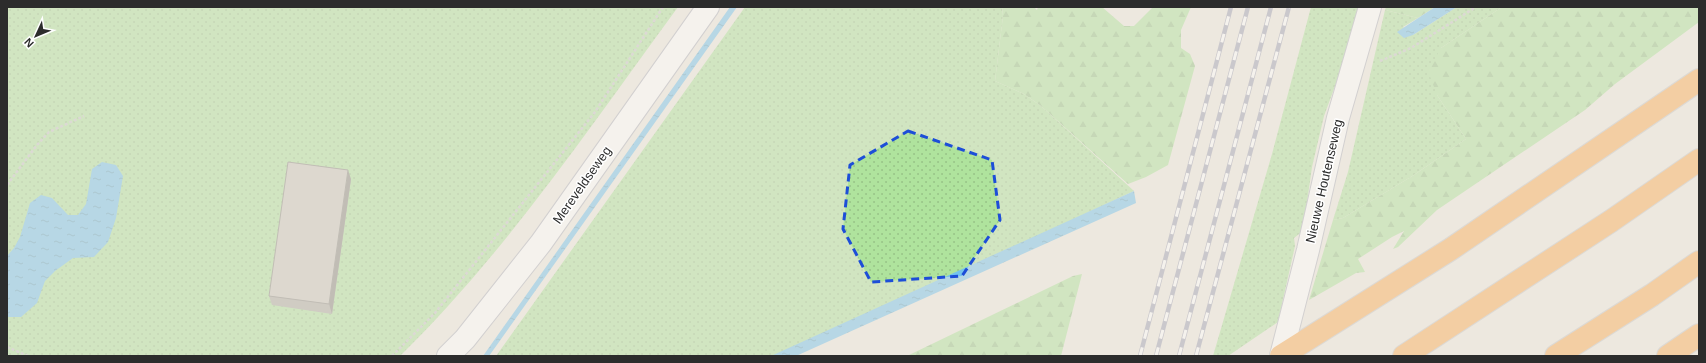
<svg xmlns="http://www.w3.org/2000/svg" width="1706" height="363" viewBox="0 0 1706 363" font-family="Helvetica,sans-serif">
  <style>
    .green { fill: url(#green-dots) }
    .forest { fill: url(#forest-firs) }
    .water { fill: url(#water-ripples) }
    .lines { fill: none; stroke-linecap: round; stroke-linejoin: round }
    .minor-casing { stroke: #b2b4bf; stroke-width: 24 }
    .motorway-casing { stroke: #c8c8c8; stroke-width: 24 }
    .path { stroke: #c8c8c8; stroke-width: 2.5; stroke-dasharray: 3 2; stroke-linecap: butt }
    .minor { stroke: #fff; stroke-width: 22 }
    .motorway { stroke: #fbaf5c; stroke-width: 22 }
    .rail-casing { stroke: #a1a3b6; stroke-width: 4.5 }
    .rail { stroke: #fff; stroke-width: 3; stroke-dasharray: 9; stroke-linecap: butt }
    .wall { fill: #adaaa3 }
    .shaded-wall { fill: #8d8b84 }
    .building { fill: #c9c6bd; stroke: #8d8b84 }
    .marked { fill: none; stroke: #1d4ed8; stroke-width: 3; stroke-dasharray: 8 5; stroke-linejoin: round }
    .labels { text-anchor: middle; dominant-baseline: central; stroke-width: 3; stroke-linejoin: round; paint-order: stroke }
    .street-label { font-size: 13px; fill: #2c2c2c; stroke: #fff }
  </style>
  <defs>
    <pattern id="green-dots" width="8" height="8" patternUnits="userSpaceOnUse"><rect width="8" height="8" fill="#afe39d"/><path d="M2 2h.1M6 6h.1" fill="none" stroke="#97c387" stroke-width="1.8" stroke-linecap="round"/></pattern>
    <pattern id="forest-firs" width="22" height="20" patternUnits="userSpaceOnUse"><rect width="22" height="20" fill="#afe39d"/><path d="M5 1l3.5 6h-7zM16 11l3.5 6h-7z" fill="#97c387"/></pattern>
    <pattern id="water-ripples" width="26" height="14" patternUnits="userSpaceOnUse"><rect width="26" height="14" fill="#75c3ed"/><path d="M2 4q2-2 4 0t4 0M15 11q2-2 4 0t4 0" fill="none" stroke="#609fc0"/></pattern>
  </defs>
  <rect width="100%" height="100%" fill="#ede8df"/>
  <path class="green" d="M 7,7 L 678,7 C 590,127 506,252 400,356 L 7,356 Z
    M 745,7 L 1002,7 L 1003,16 L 995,81 L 1024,94 L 1041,106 L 1134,191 L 783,356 L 496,356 Z
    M 1311,7 L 1362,7 L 1352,40 L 1324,116 L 1312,167 L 1303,231 L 1294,238 L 1295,246 L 1278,322 L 1228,356 L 1213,356 L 1272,154 Z
    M 1457,7 L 1502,7 L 1441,48 L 1437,95 L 1466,139 L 1414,175 L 1343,218 L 1333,220 L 1348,172 L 1385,10 L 1418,18 L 1403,27 L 1413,35 Z"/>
  <path class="forest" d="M 1002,7 L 1034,7 L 1037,10 L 1038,7 L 1102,7 L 1124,26 L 1134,26 L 1153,7 L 1191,7 L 1181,30 L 1181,48 L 1190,54 L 1195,66 L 1168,165 L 1146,177 L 1128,184 L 1041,106 L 1024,94 L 995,81 L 1003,16 Z
    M 1386,7 L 1435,7 L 1418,18 L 1385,10 Z
    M 1502,7 L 1699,7 L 1699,22 L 1615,84 L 1585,110 L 1437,210 L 1398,247 L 1393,249 L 1404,231 L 1392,237 L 1358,259 L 1365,272 L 1356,273 L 1309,300 L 1333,220 L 1343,218 L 1414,175 L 1466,139 L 1437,95 L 1428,71 L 1441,48 Z
    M 1082,274 L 1061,356 L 907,356 L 1073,276 Z"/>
  <path class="water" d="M 730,7 L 737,7 L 489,356 L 483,356 Z
    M 1435,7 L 1457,7 L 1413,35 L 1404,38 L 1397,32 Z
    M 102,162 L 116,165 L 123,176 L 116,218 L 108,242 L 94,257 L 73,258 L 55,271 L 45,281 L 37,303 L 21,317 L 7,317 L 7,256 L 14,248 L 20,237 L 30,203 L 41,195 L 52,198 L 68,215 L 78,215 L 86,204 L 92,169 Z
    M 1134,191 L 1136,203 L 796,356 L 771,356 Z"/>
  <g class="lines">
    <g class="minor-casing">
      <path id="minor" d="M 448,356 L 465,339 L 541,243 L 708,7
        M 1281,356 L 1308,250 L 1338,118 L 1370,7"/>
    </g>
    <g class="motorway-casing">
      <path id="motorway" d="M 1281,356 L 1451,249 L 1699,80
        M 1404,356 L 1611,221 L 1699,160
        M 1556,356 L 1652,295 L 1699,262
        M 1668,356 L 1699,335"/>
    </g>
    <path class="path" d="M 1380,61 L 1411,48 L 1476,7
      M 7,185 L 37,145 L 49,132 L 84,116
      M 7,347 L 28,356
      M 392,356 L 435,313 L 595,112 L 663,7"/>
    <use href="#minor" class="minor"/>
    <use href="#motorway" class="motorway"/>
    <g class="rail-casing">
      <path id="rail" d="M 1140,356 L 1231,7
        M 1156,356 L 1248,7
        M 1179,356 L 1271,7
        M 1196,356 L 1289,7"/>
    </g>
    <use href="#rail" class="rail"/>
  </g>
  <path class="wall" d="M 351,179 L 332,314 L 272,305 L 269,296 Z"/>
  <path class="shaded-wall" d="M 348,170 L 351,179 L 332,314 L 329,304 Z"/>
  <path class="building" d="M 288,162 L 348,170 L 329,304 L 269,296 Z"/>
  <path d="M0 0H1706V363H0ZM 908,131 L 992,160 L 1000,220 L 962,276 L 871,282 L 843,229 L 850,165 Z" fill="#ede8df" fill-opacity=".55" fill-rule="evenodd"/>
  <path class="marked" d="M 908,131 L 992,160 L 1000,220 L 962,276 L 871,282 L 843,229 L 850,165 Z"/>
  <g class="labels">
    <g class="street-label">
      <text transform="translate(1324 181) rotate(-77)">Nieuwe Houtenseweg</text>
      <text transform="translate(582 185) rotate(-55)">Mereveldseweg</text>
    </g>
  </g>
  <rect width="1706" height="363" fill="none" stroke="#2c2c2c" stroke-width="16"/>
  <g transform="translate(36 36) rotate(226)" stroke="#ffffff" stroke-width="3" paint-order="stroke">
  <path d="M0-3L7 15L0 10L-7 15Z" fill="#2c2c2c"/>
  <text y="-6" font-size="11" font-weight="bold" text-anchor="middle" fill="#2c2c2c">N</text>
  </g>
</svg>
